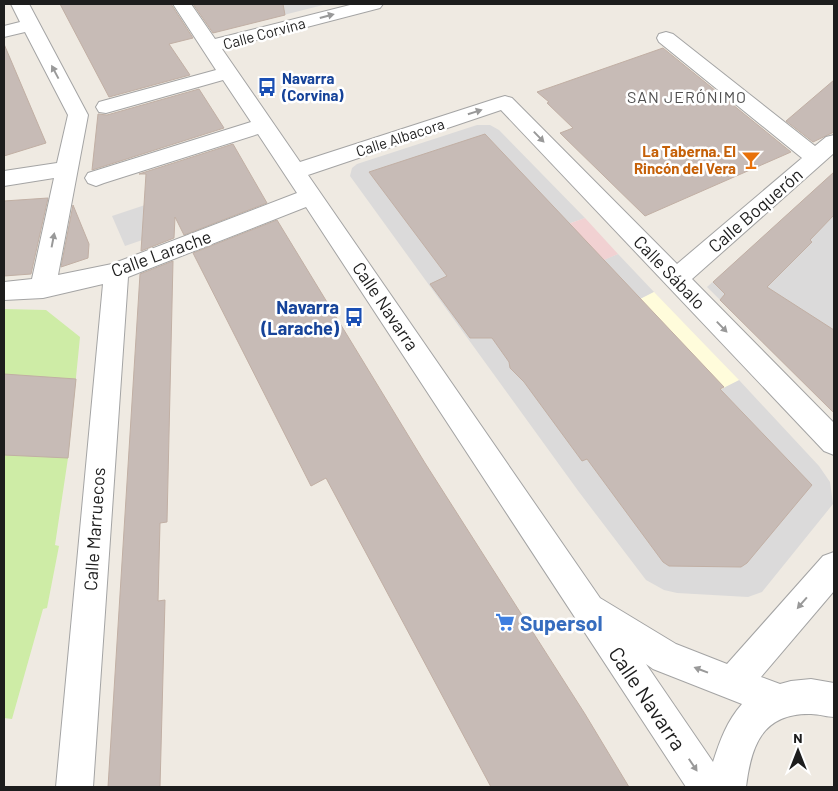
<svg xmlns="http://www.w3.org/2000/svg" width="838" height="791" viewBox="0 0 838 791" font-family="Barlow,sans-serif">
  <style>
    .residential { fill: #dbdada }
    .commercial { fill: #f1d1d2 }
    .education { fill: #fffcdb }
    .grass { fill: #ceeca6 }
    .building { fill: #c7bbb6; stroke: #c1afa4 }
    .lines { fill: none; stroke-linecap: round; stroke-linejoin: round }
    .minor-casing { stroke: #a4a4a4; stroke-width: 2 }
    .minor { fill: #fff; fill-rule: evenodd }
    .oneway { fill: #999 }
    .labels { text-anchor: middle; dominant-baseline: central; stroke-width: 5; stroke-linejoin: round; paint-order: stroke }
    .far-street-label { font-size: 15px; fill: #1d1d1d; stroke: #fff }
    .far-transit-label { font-size: 15px; font-weight: bold; fill: #164399; stroke: #fff; text-anchor: start }
    .far-food-label { font-size: 15px; font-weight: bold; fill: #c56008; stroke: #fff; text-anchor: end }
    .far-neighbourhood-label { font-size: 16px; letter-spacing: 1px; fill: #505050; stroke: #fff }
    .street-label { font-size: 18px; fill: #1d1d1d; stroke: #fff }
    .transit-label { font-size: 18px; font-weight: bold; fill: #164399; stroke: #fff; text-anchor: end }
    .near-shop-label { font-size: 21px; font-weight: bold; fill: #366cbe; stroke: #fff; text-anchor: start }
    .near-street-label { font-size: 21px; fill: #1d1d1d; stroke: #fff }
  </style>
  <rect width="100%" height="100%" fill="#efeae2"/>
  <path class="residential" d="M 205,4 L 327,4 L 224,30 Z
    M 477,125 L 490,125 L 499,130 L 585,218 L 568,224 L 603,260 L 618,254 L 654,292 L 603,318 L 724,387 L 739,380 L 819,466 L 830,482 L 833,504 L 762,592 L 748,597 L 677,593 L 664,590 L 646,580 L 579,492 L 350,176 L 352,168 L 357,164 Z
    M 834,172 L 834,413 L 707,287 Z
    M 160,200 L 174,229 L 125,246 L 112,216 Z"/>
  <path class="commercial" d="M 585,218 L 618,254 L 604,260 L 568,224 Z"/>
  <path class="education" d="M 654,292 L 707,347 L 739,380 L 702,399 L 603,318 Z"/>
  <path class="grass" d="M 4,309 L 46,310 L 80,337 L 68,458 L 55,545 L 59,546 L 47,608 L 43,609 L 12,719 L 4,718 Z"/>
  <path class="building" d="M 60,4 L 171,4 L 193,38 L 169,44 L 190,75 L 109,97 Z
    M 193,4 L 283,4 L 285,15 L 213,33 Z
    M 4,44 L 46,143 L 4,156 Z
    M 663,48 L 791,152 L 645,216 L 560,133 L 573,128 L 547,103 L 549,102 L 537,92 Z
    M 834,80 L 834,132 L 813,142 L 786,121 Z
    M 199,89 L 224,128 L 92,170 L 98,114 L 107,115 Z
    M 485,134 L 724,387 L 720,389 L 812,485 L 747,563 L 741,567 L 669,566 L 663,562 L 587,459 L 582,461 L 524,382 L 510,368 L 509,362 L 492,338 L 470,338 L 430,284 L 447,276 L 369,172 Z
    M 233,144 L 267,203 L 184,235 L 175,217 L 174,238 L 141,251 L 146,174 L 139,174 Z
    M 834,172 L 834,215 L 810,240 L 812,242 L 767,287 L 834,330 L 834,413 L 720,300 L 725,294 L 713,282 Z
    M 48,198 L 31,274 L 4,276 L 4,201 Z
    M 73,205 L 89,244 L 88,258 L 61,267 Z
    M 277,220 L 425,463 L 585,714 L 629,787 L 491,787 L 326,478 L 311,486 L 193,253 Z
    M 173,261 L 167,522 L 160,523 L 158,601 L 165,600 L 160,787 L 108,787 L 140,274 Z
    M 4,374 L 76,379 L 68,458 L 4,455 Z"/>
  <g class="lines">
    <g class="minor-casing">
      <path id="minor" d="M 11,4 L 29,4 L 88,115 L 58,275 L 112,264 L 297,193 L 258,134 L 104,183 L 96,186 L 88,183 L 85,178 L 88,173 L 251,122 L 223,80 L 106,113 L 99,112 L 96,107 L 99,102 L 216,70 L 173,4 L 191,4 L 215,39 L 354,4 L 383,4 L 380,8 L 222,49 L 300,162 L 498,98 L 505,96 L 512,98 L 677,264 L 802,158 L 659,42 L 657,38 L 659,34 L 666,32 L 673,34 L 815,146 L 826,137 L 834,135 L 834,153 L 692,279 L 834,423 L 834,455 L 824,451 L 501,110 L 308,175 L 600,598 L 676,644 L 727,664 L 823,556 L 834,552 L 834,591 L 761,677 L 780,684 L 791,681 L 811,679 L 834,683 L 834,717 C 827,717 819,714 811,714 C 762,713 751,746 746,787 L 686,787 L 306,207 L 128,277 L 93,787 L 56,787 L 103,284 L 43,298 L 4,300 L 4,282 L 32,279 L 54,178 L 4,186 L 4,171 L 57,163 L 68,115 L 25,32 L 4,37 L 4,26 L 20,22 ZM 646,664 L 653,669 L 742,704 C 727,721 720,740 713,762 Z"/>
    </g>
    <use href="#minor" class="minor"/>
  </g>
  <defs><path id="oneway-solid" d="M-6-.8H1V-3.2L6.5 0L1 3.2V.8H-6Z" transform="scale(1.25)"/></defs>
  <g class="oneway">
    <use href="#oneway-solid" transform="translate(327 16) rotate(-15)"/>
    <use href="#oneway-solid" transform="translate(55 72) rotate(-118)"/>
    <use href="#oneway-solid" transform="translate(475 112) rotate(-18)"/>
    <use href="#oneway-solid" transform="translate(539 137) rotate(46)"/>
    <use href="#oneway-solid" transform="translate(53 240) rotate(-79)"/>
    <use href="#oneway-solid" transform="translate(722 327) rotate(46)"/>
    <use href="#oneway-solid" transform="translate(802 603) rotate(131)"/>
    <use href="#oneway-solid" transform="translate(701 670) rotate(-159)"/>
    <use href="#oneway-solid" transform="translate(693 765) rotate(56)"/>
  </g>
  <defs>
    <g id="bus-bare" transform="scale(1.5)"><path d="M-5-6H5V4H4V6H2V4H-2V6H-4V4H-5ZM-3.5-4V0h7V-4ZM-3.5 1.2v1.5H-2V1.2ZM2 1.2v1.5H3.5V1.2Z" fill="#1a4fb4" stroke="#fff" stroke-width="2.5" paint-order="stroke"/></g>
    <g id="bar-bare" transform="scale(1.5)"><path d="M-6-5H6L.8 .8V4.5H3.5V6h-7V4.5H-.8V.8Z" fill="#e8710a" stroke="#fff" stroke-width="2.5" paint-order="stroke"/></g>
    <g id="supermarket-bare" transform="scale(1.5)"><path d="M-6-5.5h2.5l.6 2H6L4.5 2H-2.5L-4.4-4H-6ZM-1.5 3.2a1.3 1.3 0 1 0 .1 0ZM3 3.2a1.3 1.3 0 1 0 .1 0Z" fill="#3f7fe0" stroke="#fff" stroke-width="2.5" paint-order="stroke"/></g>
  </defs>
  <g fill-rule="evenodd">
    <use href="#bus-bare" x="267" y="87"/>
    <use href="#bar-bare" x="751" y="160"/>
    <use href="#bus-bare" x="354" y="317"/>
    <use href="#supermarket-bare" x="505" y="622"/>
  </g>
  <g class="labels">
    <g class="far-street-label">
      <text transform="translate(264 33) rotate(-15)">Calle Corvina</text>
      <text transform="translate(400 137) rotate(-18)">Calle Albacora</text>
    </g>
    <g class="far-transit-label">
      <text x="282" y="78">Navarra<tspan x="282" dy="17">(Corvina)</tspan></text>
    </g>
    <g class="far-food-label">
      <text x="736" y="151">La Taberna. El<tspan x="736" dy="17">Rincón del Vera</tspan></text>
    </g>
    <g class="far-neighbourhood-label">
      <text x="687" y="96">SAN JERÓNIMO</text>
    </g>
    <g class="street-label">
      <text transform="translate(755 210) rotate(-41)">Calle Boquerón</text>
      <text transform="translate(161 253) rotate(-20)">Calle Larache</text>
      <text transform="translate(670 272) rotate(46)">Calle Sábalo</text>
      <text transform="translate(386 306) rotate(56)">Calle Navarra</text>
      <text transform="translate(94 529) rotate(-86)">Calle Marruecos</text>
    </g>
    <g class="transit-label">
      <text x="339" y="307">Navarra<tspan x="339" dy="21">(Larache)</tspan></text>
    </g>
    <g class="near-shop-label">
      <text x="520" y="622">Supersol</text>
    </g>
    <g class="near-street-label">
      <text transform="translate(648 698) rotate(56)">Calle Navarra</text>
    </g>
  </g>
  <rect width="838" height="791" fill="none" stroke="#1d1d1d" stroke-width="10"/>
  <g transform="translate(798 751)" stroke="#ffffff" stroke-width="4" paint-order="stroke">
  <path d="M0-4L9 19L0 12L-9 19Z" fill="#1d1d1d"/>
  <text y="-8" font-size="14" font-weight="bold" text-anchor="middle" fill="#1d1d1d">N</text>
  </g>
</svg>
